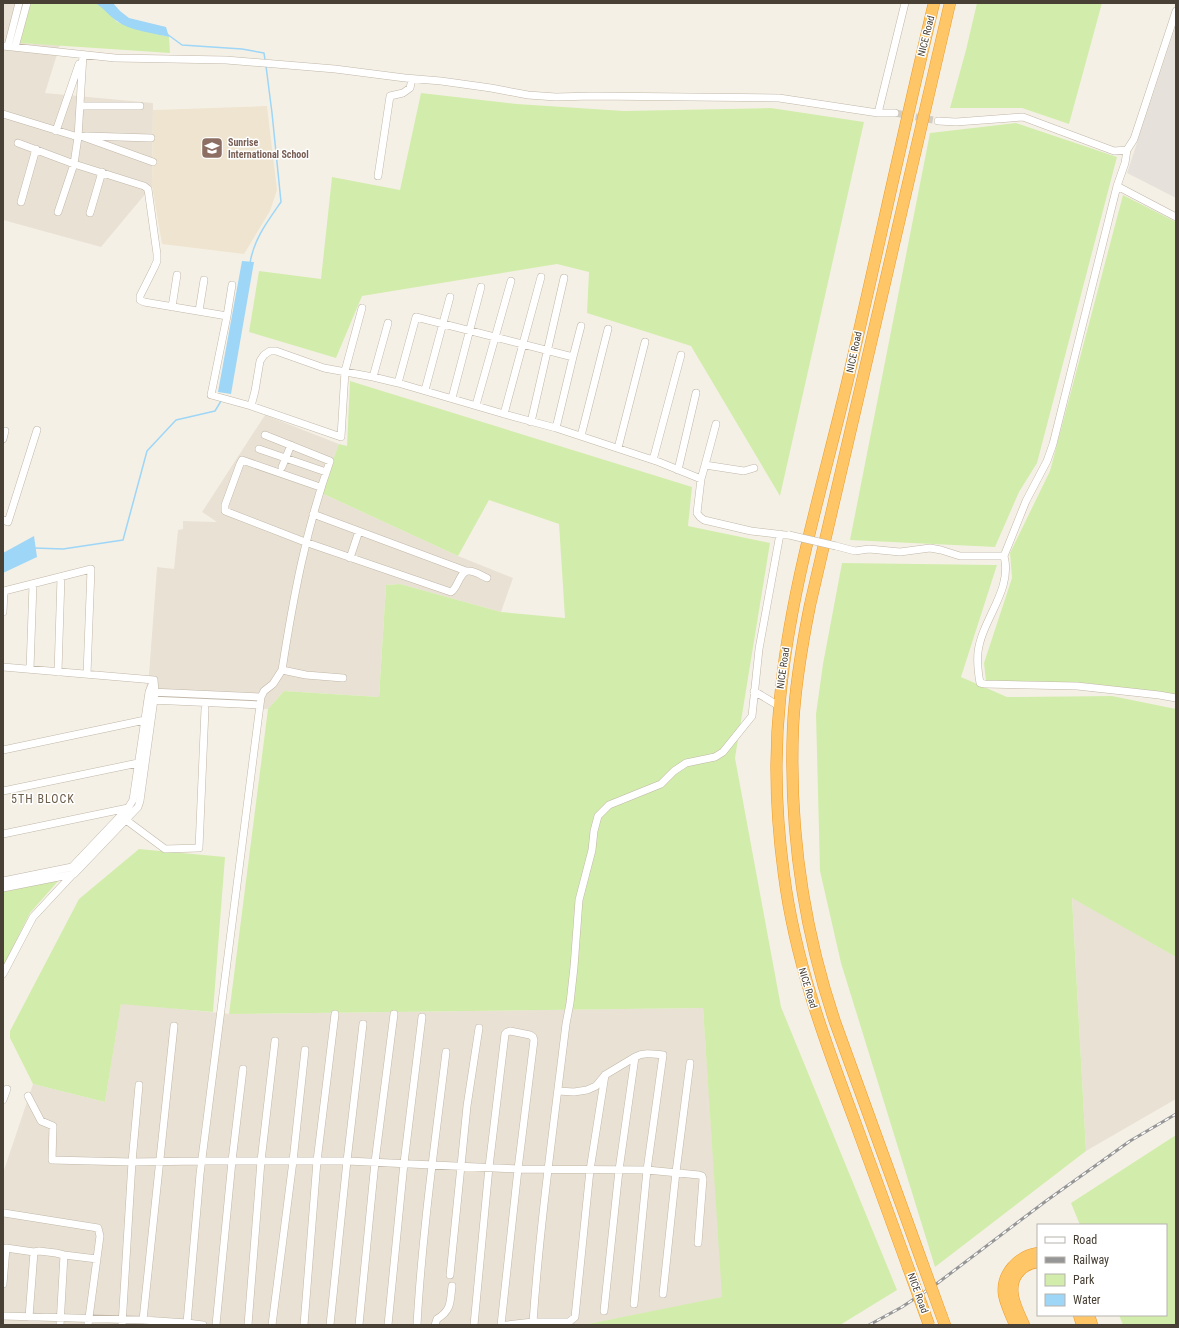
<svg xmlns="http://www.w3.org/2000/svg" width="1179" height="1328" viewBox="0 0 1179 1328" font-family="'Roboto Condensed',sans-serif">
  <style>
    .residential { fill: #e9e1d4 }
    .industrial { fill: #e7e1db }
    .education { fill: #efe4cf }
    .green { fill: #d2edab }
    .water { fill: #9dd6f7 }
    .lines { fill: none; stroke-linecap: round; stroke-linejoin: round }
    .stream { stroke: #9dd6f7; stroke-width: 1.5 }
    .minor-tunnel { stroke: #d2cdc3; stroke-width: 7; stroke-dasharray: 7 3.5; stroke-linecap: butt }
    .minor-casing { stroke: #c1b7a8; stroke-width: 8 }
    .highway-casing { stroke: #ec9c29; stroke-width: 12 }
    .minor { stroke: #fff; stroke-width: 7 }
    .highway { stroke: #ffc667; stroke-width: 11 }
    .rail-casing { stroke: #969696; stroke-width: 3 }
    .rail { stroke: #fff; stroke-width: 1.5; stroke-dasharray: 4.5; stroke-linecap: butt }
    .minor-bridge-casing { stroke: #c1b7a8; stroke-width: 8; stroke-linecap: butt }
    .highway-bridge-casing { stroke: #ec9c29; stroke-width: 12; stroke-linecap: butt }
    .minor-bridge { stroke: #fff; stroke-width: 7 }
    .highway-bridge { stroke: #ffc667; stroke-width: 11 }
    .labels { text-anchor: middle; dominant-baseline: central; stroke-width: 3; stroke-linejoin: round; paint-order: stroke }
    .street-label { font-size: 10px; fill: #484035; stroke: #fff }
    .education-label { font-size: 10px; font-weight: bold; fill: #785e54; stroke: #fff; text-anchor: start }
    .quarter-label { font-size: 12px; letter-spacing: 1px; fill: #6c5d4b; stroke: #fff }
  </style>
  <rect width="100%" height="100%" fill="#f5f0e6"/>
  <path class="residential" d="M 3,3 L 29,3 L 20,43 L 60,45 L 45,93 L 153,103 L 152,186 L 101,247 L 3,220 Z
    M 265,415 L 339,444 L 325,481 L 317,491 L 458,556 L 513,578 L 501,612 L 400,584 L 386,585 L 379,697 L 284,691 L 268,709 L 143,703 L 149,674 L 157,567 L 174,569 L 178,530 L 183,529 L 183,521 L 217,522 L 202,512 Z
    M 1072,897 L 1176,957 L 1176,1099 L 1086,1151 Z
    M 121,1003 L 229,1014 L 703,1008 L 723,1298 L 583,1325 L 3,1325 L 3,1173 L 33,1084 L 105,1102 Z"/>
  <path class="industrial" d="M 1176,25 L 1176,198 L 1127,173 Z"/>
  <path class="education" d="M 267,106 L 277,190 L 270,211 L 244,254 L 162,244 L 152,186 L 153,110 Z"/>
  <path class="green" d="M 29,3 L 95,3 L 105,9 L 117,22 L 133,28 L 169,37 L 170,53 L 20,43 Z
    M 977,3 L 1102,3 L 1069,124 L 1022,108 L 950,108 L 966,50 Z
    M 421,93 L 517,104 L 624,111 L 771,108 L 864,122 L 780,496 L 691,346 L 587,313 L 589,272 L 557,264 L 362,296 L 336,358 L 249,332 L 259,271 L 321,279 L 332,177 L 400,190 Z
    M 1016,123 L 1117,157 L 1037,463 L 1019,492 L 995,547 L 850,540 L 930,133 Z
    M 1123,195 L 1176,222 L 1176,698 L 1087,683 L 986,681 L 984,663 L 1012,578 L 1010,553 L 1050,471 Z
    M 350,381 L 692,487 L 688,526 L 770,543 L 735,758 L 781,1007 L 897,1290 L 840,1325 L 583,1325 L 722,1297 L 703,1008 L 229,1014 L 268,709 L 284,691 L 379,697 L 386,585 L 400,584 L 501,612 L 565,618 L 559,524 L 489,500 L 458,556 L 317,491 L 325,481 L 339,444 L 347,446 Z
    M 842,563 L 997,565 L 961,677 L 1007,697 L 1112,696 L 1176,709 L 1176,957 L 1072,898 L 1086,1151 L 935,1267 L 841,963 L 820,871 L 816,714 L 823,664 Z
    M 139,849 L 225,857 L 213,1012 L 121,1004 L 105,1102 L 33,1084 L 10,1038 L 10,1031 L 79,899 Z
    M 59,880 L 30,913 L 3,967 L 3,892 Z
    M 1176,1135 L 1176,1325 L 1123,1325 L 1119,1315 L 1166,1315 L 1166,1225 L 1080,1225 L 1071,1203 Z"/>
  <path class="water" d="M 95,3 L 113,3 L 120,11 L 129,18 L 166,27 L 169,37 C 154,33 130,31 117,21 C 109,16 104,8 95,3 Z
    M 242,261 L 254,262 L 231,394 L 218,392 Z
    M 34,536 L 37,557 L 3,573 L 3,553 Z"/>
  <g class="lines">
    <path class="stream" d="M 167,34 L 182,45 L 242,49 L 264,53 L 265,60
      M 250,263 C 254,239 267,222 281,202 L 272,113 L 266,66
      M 34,548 L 63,549 L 123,540 L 147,451 L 176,420 L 215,411 L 221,401"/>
    <path class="minor-tunnel" d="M 895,113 L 938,121"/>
    <g class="minor-casing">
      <path id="minor" d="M 3,46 L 115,58 L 226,60 L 335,69 L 405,78 L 441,81 L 491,88 L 528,95 L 556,97 L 592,96 L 779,98 L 878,113 L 895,113
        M 8,46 L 19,3
        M 15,47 L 27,3
        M 80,106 L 140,106
        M 878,113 L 905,3
        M 3,114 L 78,137
        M 938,121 L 956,122 L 1023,117 L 1114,151 L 1127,150 L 1134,139 L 1176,11
        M 56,131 L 79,64
        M 78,135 L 153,162
        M 86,136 L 151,138
        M 18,143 L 74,164 L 144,186 L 148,189 L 157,254 L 157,261 L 154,268 L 140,296 L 140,300 L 144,302 L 227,316 L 211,395 L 251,406 L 341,437 L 345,371 L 362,308
        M 378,176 L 390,96 L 403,93 L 410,88 L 412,79
        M 1117,186 L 1176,217
        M 21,202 L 36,149
        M 58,212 L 74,164 L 78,137 L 83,55
        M 90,213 L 102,172
        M 172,307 L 177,275
        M 199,311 L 204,280
        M 227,316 L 232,285
        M 573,357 L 581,326
        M 373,377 L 388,323
        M 398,383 L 416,317 L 573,357 L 556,428
        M 425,390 L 450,297
        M 452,398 L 481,287
        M 476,405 L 511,281
        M 251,406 L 255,391 L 260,361 L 264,355 L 270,351 L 276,351 L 324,368 L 373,377 L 398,383 L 504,414 L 556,428 L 659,462 L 701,479 L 705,465 L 744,471 L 754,468
        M 504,414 L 541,277
        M 531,422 L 564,278
        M 581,436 L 608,329
        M 3,439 L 5,431
        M 618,448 L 645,342
        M 259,449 L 326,472
        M 653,460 L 681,355
        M 705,465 L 716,424
        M 282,467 L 291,445
        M 678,470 L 696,393
        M 701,479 L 697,513 L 700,517 L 704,520 L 751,531 L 785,535
        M 320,487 L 242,460 L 240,464 L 225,505 L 225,511 L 305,542 L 448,591 L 451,592 C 458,588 460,570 469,571 C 475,571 482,576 487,578
        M 313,514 L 466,571
        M 3,520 L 8,522 L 37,430
        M 836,546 L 855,551 L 869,549 L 900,552 L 930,548 L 941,550 L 960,556 L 1004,556 L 1026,501 L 1047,461 L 1053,444 L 1117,186 L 1125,163 L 1127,150
        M 1004,556 C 1013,590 982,619 978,652 C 977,662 978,672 980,683 L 985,684 L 1077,686 L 1159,695 L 1176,698
        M 350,558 L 359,531
        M 3,591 L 4,591 L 3,612
        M 4,591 L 91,569 L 87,674
        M 3,667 L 154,680
        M 30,669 L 33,584
        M 282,670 L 306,675 L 343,678
        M 58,672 L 61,577
        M 754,691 L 779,706
        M 151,692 L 261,697
        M 150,700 L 260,705
        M 3,750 L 145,720
        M 3,791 L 138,763
        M 126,820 L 165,849 L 199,848 L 205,709
        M 3,834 L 128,808
        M 3,881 L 72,867 L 128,808 L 133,800 L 149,692 L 153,682
        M 3,888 L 74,874 L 138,807 L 140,801 L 155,692 L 154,680
        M 3,974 L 33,917 L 74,873
        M 558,1091 L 574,1092 L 587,1090 L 596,1086 L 605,1075 L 635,1057
        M 28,1096 L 41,1121 L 53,1126 L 52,1160 L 132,1162 L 202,1161 L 347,1161 L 518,1169 L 647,1170 L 699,1175 L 702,1176 L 703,1179 L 698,1243
        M 3,1100 L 7,1089
        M 4,1213 L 98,1228 L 100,1236 L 88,1325
        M 450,1275 L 467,1106 L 479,1028
        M 3,1284 L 6,1248 L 34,1252 L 39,1251 L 56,1253 L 64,1255 L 97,1259
        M 663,1294 L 676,1172 L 690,1063
        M 604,1311 L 619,1170 L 635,1057 C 644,1052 653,1054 663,1055 L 647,1170 L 634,1304
        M 3,1316 L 143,1320 L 187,1323
        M 29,1317 L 34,1252
        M 143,1320 L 174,1026
        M 533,1322 C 540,1223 554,1123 566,1024 L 570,1003 L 574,967 L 579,900 L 592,850 L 594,831 L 598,816 L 609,805 L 661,784 L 674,771 L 686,763 L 715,757 L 723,752 L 752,716 L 759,649 L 780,534
        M 60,1325 L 64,1255
        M 122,1325 L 132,1162 L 139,1085
        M 203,1325 L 187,1323 L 200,1174 L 261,697 L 264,691 L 273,684 L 282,670 C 293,599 306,529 330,461 L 265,435
        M 216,1325 L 232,1161 L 243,1069
        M 248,1325 L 261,1161 L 275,1041
        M 272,1325 L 293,1161 L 305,1050
        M 304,1325 L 317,1161 L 335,1014
        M 330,1325 L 347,1161 L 363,1024
        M 359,1325 L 375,1162 L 394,1014
        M 388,1325 L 404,1163 L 422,1017
        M 417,1325 C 422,1234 435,1143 446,1052
        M 435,1325 L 437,1319 C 452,1310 450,1301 452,1286
        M 474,1325 L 489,1167 L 505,1034 L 507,1032 L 510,1031 L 530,1035 L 533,1037 L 534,1040 L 518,1169 L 501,1325
        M 507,1325 L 533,1322 L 569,1322 L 575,1317 L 590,1170 L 605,1075"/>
    </g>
    <g class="highway-casing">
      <path id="highway" d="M 922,1262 L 835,1022 C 803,927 789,828 793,727 C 795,686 802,645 810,605 L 950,3
        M 908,1267 C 890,1217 872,1168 854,1119 C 824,1039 795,960 784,875 C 776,817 774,757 780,699 C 790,590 823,485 848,379 C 877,254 904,128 934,3
        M 1079,1315 L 1082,1325
        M 1089,1315 L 1092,1325
        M 942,1317 L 945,1325
        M 1015,1325 C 1011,1315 1006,1305 1004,1295 C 1001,1274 1018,1256 1038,1253
        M 1024,1325 C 1017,1309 1006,1290 1017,1274 C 1022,1267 1029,1263 1038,1262"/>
    </g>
    <use href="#minor" class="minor"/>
    <use href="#highway" class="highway"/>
    <g class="rail-casing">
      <path id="rail" d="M 869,1325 L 902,1307 L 935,1285 L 1046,1201 L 1130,1141 L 1176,1114"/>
    </g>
    <use href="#rail" class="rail"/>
    <g class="minor-bridge-casing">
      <path id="minor-bridge" d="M 789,535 L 836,546"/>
    </g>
    <g class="highway-bridge-casing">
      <path id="highway-bridge" d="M 922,1262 L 942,1317
        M 908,1267 L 929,1325"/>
    </g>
    <use href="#minor-bridge" class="minor-bridge"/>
    <use href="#highway-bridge" class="highway-bridge"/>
  </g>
  <defs>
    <g id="school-square" transform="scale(1.15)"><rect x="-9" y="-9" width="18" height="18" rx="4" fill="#8d6e63" stroke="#fff"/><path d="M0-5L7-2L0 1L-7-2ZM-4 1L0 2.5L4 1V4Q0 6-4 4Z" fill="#fff"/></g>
  </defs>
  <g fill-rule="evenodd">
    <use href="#school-square" x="212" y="148"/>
  </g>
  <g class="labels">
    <g class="street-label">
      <text transform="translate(926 36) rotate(-76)">NICE Road</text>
      <text transform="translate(854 352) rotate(-78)">NICE Road</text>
      <text transform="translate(783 668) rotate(-82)">NICE Road</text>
      <text transform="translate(808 988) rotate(73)">NICE Road</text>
      <text transform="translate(918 1293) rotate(70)">NICE Road</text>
    </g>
    <g class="education-label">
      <text x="228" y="142">Sunrise<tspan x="228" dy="12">International School</tspan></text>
    </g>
    <g class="quarter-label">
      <text x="43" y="799">5TH BLOCK</text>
    </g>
  </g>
  <rect width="1179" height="1328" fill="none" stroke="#484035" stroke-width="8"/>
  <rect x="1037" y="1224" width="130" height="92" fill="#ffffff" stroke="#b6b3ae"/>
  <rect x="1045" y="1237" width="20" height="6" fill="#ffffff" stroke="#b6b3ae"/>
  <text x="1073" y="1244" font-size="12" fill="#484035">Road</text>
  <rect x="1045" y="1257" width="20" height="6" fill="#969696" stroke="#b6b3ae"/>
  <text x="1073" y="1264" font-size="12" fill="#484035">Railway</text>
  <rect x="1045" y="1274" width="20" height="12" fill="#d2edab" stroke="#b6b3ae"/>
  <text x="1073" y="1284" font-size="12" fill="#484035">Park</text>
  <rect x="1045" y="1294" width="20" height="12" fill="#9dd6f7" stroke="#b6b3ae"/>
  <text x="1073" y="1304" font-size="12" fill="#484035">Water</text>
</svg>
